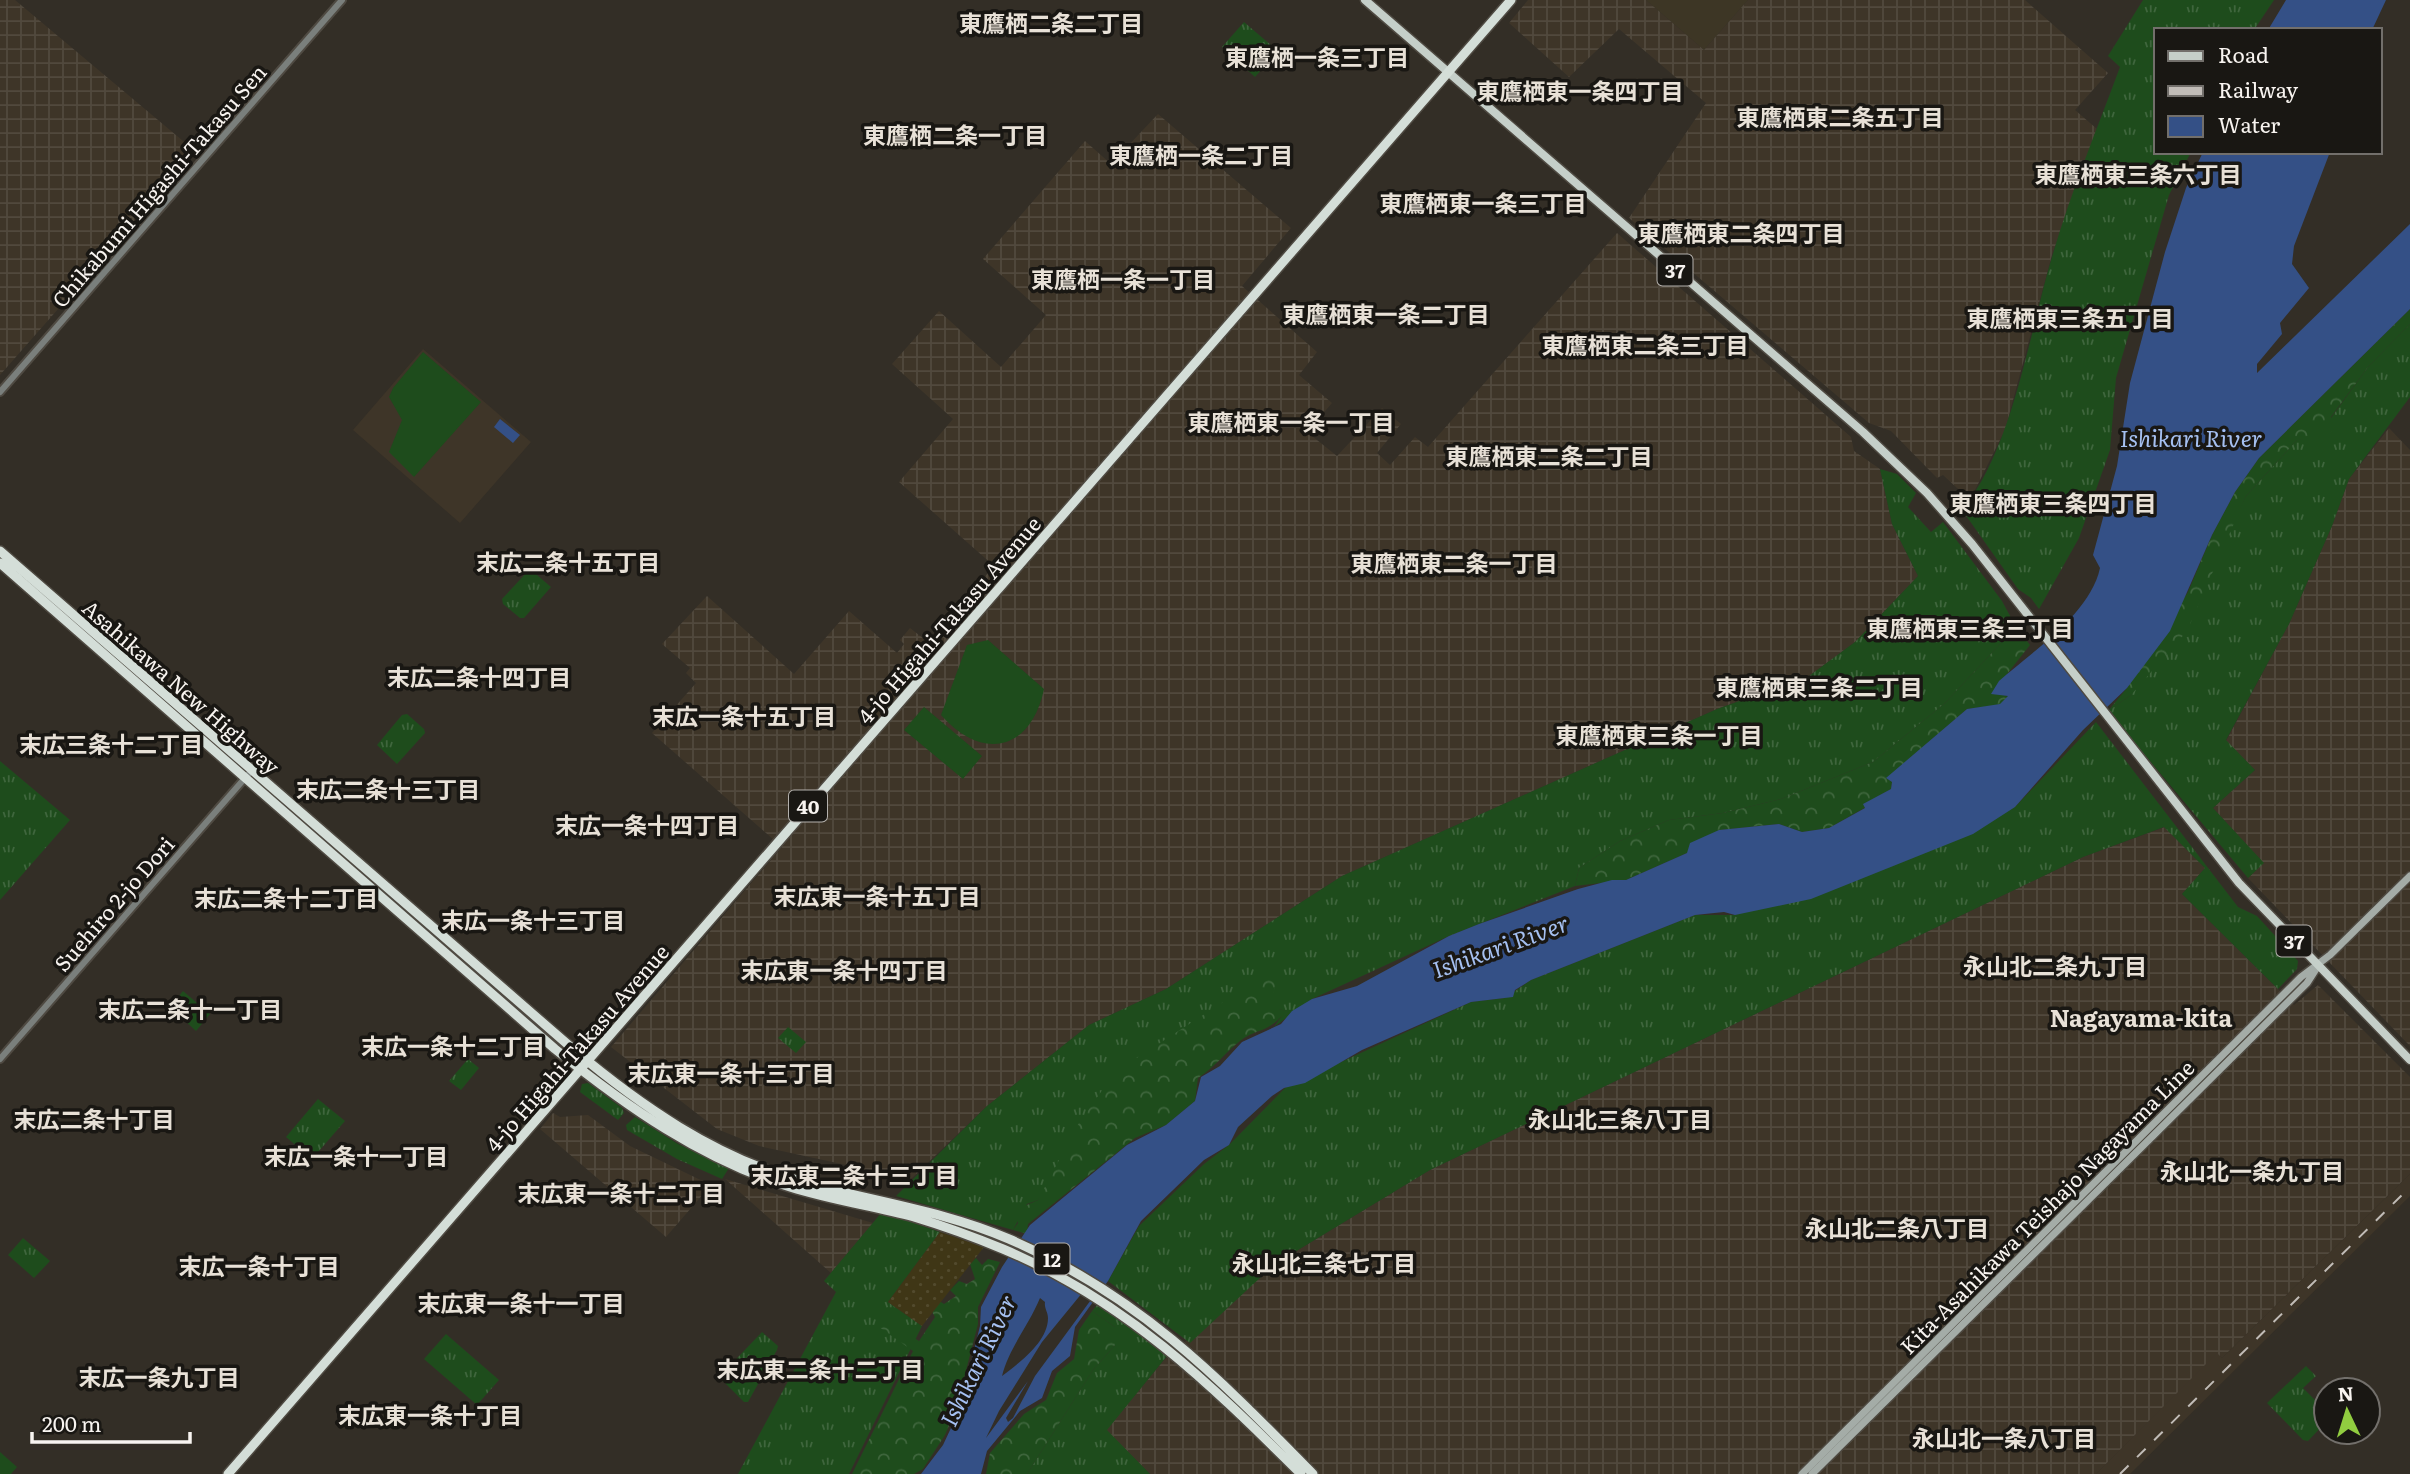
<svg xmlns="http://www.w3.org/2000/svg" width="2410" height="1474" viewBox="0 0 2410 1474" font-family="Literata,'Noto Sans JP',serif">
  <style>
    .commercial { fill: #3d3625 }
    .industrial { fill: url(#industrial-grid) }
    .built { fill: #3e3528 }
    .grass { fill: url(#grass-tufts) }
    .forest { fill: url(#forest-crowns) }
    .sand { fill: url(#sand-dots) }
    .pitch { fill: #1e4c1c }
    .water { fill: #345086; fill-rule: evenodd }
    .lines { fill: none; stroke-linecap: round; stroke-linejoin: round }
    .tertiary-casing { stroke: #4f4a42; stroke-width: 10 }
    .secondary-casing { stroke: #4f4a42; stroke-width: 10 }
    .primary-casing { stroke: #4f4a42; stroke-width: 11 }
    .trunk-casing { stroke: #4f4a42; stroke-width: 12 }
    .tertiary { stroke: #7a7f7c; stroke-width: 6 }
    .secondary { stroke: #a4aca7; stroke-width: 7 }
    .primary { stroke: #c5cfc9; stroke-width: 8 }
    .trunk { stroke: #d4ded8; stroke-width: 9 }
    .rail { stroke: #c1bcb7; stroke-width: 2; stroke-dasharray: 12 12; stroke-linecap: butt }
    .labels { text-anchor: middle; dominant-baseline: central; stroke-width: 7; stroke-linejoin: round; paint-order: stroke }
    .shield { fill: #191713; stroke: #b5b2ae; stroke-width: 2 }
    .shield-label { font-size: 19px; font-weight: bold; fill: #f8f4f0 }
    .street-label { font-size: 21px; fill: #f8f4f0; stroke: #191713 }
    .neighbourhood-label { font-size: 23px; font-weight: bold; fill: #e8e1d7; stroke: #191713 }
    .water-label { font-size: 23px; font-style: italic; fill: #a5c0f1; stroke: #191713 }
    .quarter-label { font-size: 24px; font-weight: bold; fill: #e8e1d7; stroke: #191713 }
  </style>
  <defs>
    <pattern id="industrial-grid" width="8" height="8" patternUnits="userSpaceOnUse" patternTransform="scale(1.75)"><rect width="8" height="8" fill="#3e3528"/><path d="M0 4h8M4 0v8" fill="none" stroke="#51493d"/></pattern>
    <pattern id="grass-tufts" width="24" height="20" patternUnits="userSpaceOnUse" patternTransform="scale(1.75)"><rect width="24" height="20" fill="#1e4c1c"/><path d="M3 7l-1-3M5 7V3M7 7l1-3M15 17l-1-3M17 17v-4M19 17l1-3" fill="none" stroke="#3f663d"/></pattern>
    <pattern id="forest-crowns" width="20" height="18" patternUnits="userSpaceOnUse" patternTransform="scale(1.75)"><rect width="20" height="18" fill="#1e4c1c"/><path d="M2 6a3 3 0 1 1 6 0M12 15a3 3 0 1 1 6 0" fill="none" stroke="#3f663d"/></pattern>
    <pattern id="sand-dots" width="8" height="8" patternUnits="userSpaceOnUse" patternTransform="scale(1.75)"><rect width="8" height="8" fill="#3f3616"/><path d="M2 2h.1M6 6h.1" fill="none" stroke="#524a2d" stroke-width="1.8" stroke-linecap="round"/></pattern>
  </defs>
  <rect width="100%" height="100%" fill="#332e26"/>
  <path class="commercial" d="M 1646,0 L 1748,0 L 1704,50 Z"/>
  <path class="industrial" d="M 0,0 L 15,0 L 189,146 L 191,158 L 0,375 Z
    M 1528,0 L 1646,0 L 1704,50 L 1748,0 L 2025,0 L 2108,73 L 2075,110 L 2097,129 L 2052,255 L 2005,430 L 1970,500 L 1943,475 L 1937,478 L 1891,431 L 1869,423 L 1629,218 L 1706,103 L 1619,29 L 1569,77 L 1509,23 Z
    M 1158,114 L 1291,228 L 1242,286 L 1317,352 L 1299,375 L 1332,403 L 1307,432 L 1337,456 L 1382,408 L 1401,424 L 1377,453 L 1390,465 L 1415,437 L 1428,447 L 1617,233 L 1851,437 L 1854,451 L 1880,469 L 1892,524 L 1918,576 L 1855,642 L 1809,676 L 1717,709 L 1342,876 L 1166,989 L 1089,1025 L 987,1106 L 911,1179 L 759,1146 L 717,1129 L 611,1047 L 782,847 L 652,733 L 696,683 L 686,673 L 690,668 L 662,644 L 707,596 L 794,674 L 849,611 L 897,653 L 904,644 L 900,640 L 910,628 L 928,642 L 994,566 L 899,482 L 953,419 L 892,364 L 939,311 L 1001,367 L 1046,315 L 983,259 L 1085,141 L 1111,164 Z
    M 2389,428 L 2410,450 L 2410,1046 L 2248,878 L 2263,863 L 2213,808 L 2255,770 L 2226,741 L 2289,624 L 2332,526 L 2349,479 Z
    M 2165,827 L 2205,868 L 2182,894 L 2294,1005 L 2318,985 L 2410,1077 L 2410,1174 L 2222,1358 L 2217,1354 L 2096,1474 L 1150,1474 L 1106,1430 L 1164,1360 L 1275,1264 L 1430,1170 L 2083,857 Z
    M 553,1113 L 560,1117 L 588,1115 L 630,1146 L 711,1185 L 666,1237 L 540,1129 Z
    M 725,1179 L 873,1223 L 831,1273 Z"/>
  <path class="built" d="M 423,349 L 531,442 L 460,523 L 353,430 Z
    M 2410,1174 L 2410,1196 L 2130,1474 L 2096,1474 L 2217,1353 L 2222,1358 Z"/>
  <path class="grass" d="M 2143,0 L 2274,0 L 2254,30 L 2156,30 L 2156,152 L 2191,152 L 2169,195 L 2116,378 L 2110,450 L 2079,538 L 2039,609 L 2031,598 L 2018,589 L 1962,510 C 2013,448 2029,334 2052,257 C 2071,192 2097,129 2120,67 L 2108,56 Z
    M 1244,22 L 1278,51 L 1255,77 L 1222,47 Z
    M 2410,324 L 2410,397 L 2349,479 L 2332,526 L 2289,624 L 2226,740 L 2255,770 L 2213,808 L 2264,863 L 2248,878 L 2108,711 L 2131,695 L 2222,545 L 2246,496 L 2297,440 L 2310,438 L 2331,418 L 2368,367 Z
    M 1880,469 L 1897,474 L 1916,493 L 1908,507 L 1931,532 L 1943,522 L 2002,601 L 2016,627 L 1945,703 L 1873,762 L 1781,799 L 1723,813 L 1669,820 L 1620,841 L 1579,868 L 1575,886 L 1449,936 L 1312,999 L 1274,1027 L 1285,1011 L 1279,1009 L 1048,1186 L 1038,1200 L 1027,1204 L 1013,1230 L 896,1196 L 987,1106 L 1089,1025 L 1166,989 L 1342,876 L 1717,709 L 1809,676 L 1855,642 L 1918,576 L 1892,524 Z
    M 530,569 L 551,587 L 524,618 L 520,618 L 503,604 L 502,599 Z
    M 407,714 L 424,729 L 425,733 L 397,764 L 377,745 L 402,715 Z
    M 2096,722 L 2238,907 L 2257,916 L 2298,961 L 2297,969 L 2278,989 L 2182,894 L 2205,868 L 2164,827 L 2083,857 L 1430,1170 L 1275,1264 L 1190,1343 L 1108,1281 L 1139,1226 L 1204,1164 L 1229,1145 L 1285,1088 L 1471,1002 L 1505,998 L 1531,980 L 1695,915 L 1735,915 L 2015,807 Z
    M 0,761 L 70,820 L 0,900 Z
    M 183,991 L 210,1014 L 196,1031 L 170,1007 Z
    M 788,1027 L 806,1042 L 796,1053 L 778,1038 Z
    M 468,1059 L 479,1068 L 461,1090 L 449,1081 Z
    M 588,1083 L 622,1108 L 624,1113 L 618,1120 L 580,1092 L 582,1084 Z
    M 318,1099 L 345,1121 L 312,1159 L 286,1137 Z
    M 635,1117 L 678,1144 L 729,1168 L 722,1179 L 677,1159 L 627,1130 L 626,1125 Z
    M 882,1212 L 940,1232 L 888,1302 L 922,1326 L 849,1474 L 738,1474 L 836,1292 L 824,1281 Z
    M 23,1238 L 50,1261 L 34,1278 L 8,1255 Z
    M 1097,1305 L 1132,1327 L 1167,1356 L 1107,1430 L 1150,1474 L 1027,1474 L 1093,1370 L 1115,1345 L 1115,1327 L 1092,1311 Z
    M 762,1332 L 778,1346 L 777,1350 L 748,1402 L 744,1402 L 719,1377 Z
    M 446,1334 L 499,1380 L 477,1405 L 424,1359 Z
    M 2306,1366 L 2316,1376 L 2303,1388 L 2326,1411 L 2326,1422 L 2308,1441 L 2303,1440 L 2267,1403 Z
    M 0,1452 L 17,1467 L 11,1474 L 0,1474 Z"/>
  <path class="forest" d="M 2410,309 L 2410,324 L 2368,367 L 2331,417 L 2334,428 L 2325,439 L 2297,440 L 2246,496 L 2187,631 L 2131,695 L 2108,711 L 2127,688 L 2188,592 L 2212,535 L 2235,492 L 2259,458 Z
    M 2016,627 L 2030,645 L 1992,693 L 2008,696 L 2000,705 L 1967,709 L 1887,778 L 1892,782 L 1891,789 L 1864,804 L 1866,807 L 1829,828 L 1802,832 L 1779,824 L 1719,830 L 1687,853 L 1626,880 L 1575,886 L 1579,868 L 1620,841 L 1669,820 L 1723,813 L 1781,799 L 1873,762 L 1945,703 Z
    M 1268,973 L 1276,984 L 1273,995 L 1280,1000 L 1279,1009 L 1286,1011 C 1268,1034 1258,1027 1240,1041 C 1225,1053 1215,1067 1198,1078 L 1195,1101 L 1166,1125 L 1135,1138 L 1028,1224 L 1027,1234 L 1013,1230 L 1018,1223 L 1014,1211 L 1038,1200 L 1077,1126 L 1115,1072 Z
    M 976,1258 L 982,1265 L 988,1259 L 1000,1262 L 978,1307 L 978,1324 L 956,1409 L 945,1435 L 923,1469 L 914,1474 L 852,1474 L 913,1351 L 875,1324 L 881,1316 L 919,1341 L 935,1317 L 931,1310 L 938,1300 L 944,1304 L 956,1296 L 950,1290 L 959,1281 L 967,1284 L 975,1279 L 970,1264 Z
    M 1092,1311 L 1115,1327 L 1115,1345 L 1093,1370 L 1027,1474 L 986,1474 L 990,1453 L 1024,1414 L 1046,1400 L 1057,1373 L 1074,1359 L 1079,1330 Z"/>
  <path class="sand" d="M 940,1232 L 984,1247 L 922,1326 L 888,1302 Z"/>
  <path class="pitch" d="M 423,352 L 481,402 L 414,477 L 389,452 L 402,420 L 389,397 L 393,388 Z
    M 988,640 L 1044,689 C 1031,751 982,762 941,715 L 967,645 Z
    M 924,707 L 982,756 L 963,779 L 904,730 Z"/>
  <path class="water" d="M 2286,0 L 2386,0 L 2372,30 L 2268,30 Z
    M 2203,152 L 2330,152 L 2294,246 L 2292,264 L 2309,288 L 2280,323 L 2282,334 L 2257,364 L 2257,373 L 2410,224 L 2410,309 L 2259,458 L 2235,492 L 2212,535 L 2170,631 L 2127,688 L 2083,730 L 2015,807 L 1973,834 L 1811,899 L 1735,915 L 1724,912 L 1695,915 L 1531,980 L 1515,990 L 1513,997 L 1471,1002 L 1362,1050 L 1305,1083 L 1284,1088 L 1272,1096 L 1238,1127 L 1229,1145 L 1204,1160 L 1141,1221 L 1108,1281 L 1075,1327 L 1070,1356 L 1052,1371 L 1042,1398 L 1020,1411 L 987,1451 L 981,1474 L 921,1474 L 943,1445 L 959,1411 L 980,1326 L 981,1307 L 1002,1267 L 1030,1225 L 1127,1145 L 1166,1125 L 1195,1101 L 1201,1077 L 1220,1066 L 1242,1042 L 1281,1024 L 1292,1011 L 1312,999 L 1357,986 L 1449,936 L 1479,924 L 1578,889 L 1612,880 L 1626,880 L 1687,853 L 1690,843 L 1719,830 L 1779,824 L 1802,832 L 1829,828 L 1865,808 L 1863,804 L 1891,789 L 1892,782 L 1886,778 L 1967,709 L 2000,704 L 2008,696 L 1991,694 L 1999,681 C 2034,650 2090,614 2100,568 L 2093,555 L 2117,466 L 2130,383 L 2165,252 L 2186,188 ZM 1087,1287 L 1094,1288 L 1096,1293 L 1035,1376 L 1013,1418 L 1008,1422 L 1006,1418 L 1028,1381 L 986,1438 L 999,1411 L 1042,1342 ZM 1040,1298 L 1045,1302 C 1044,1308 1048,1312 1048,1318 C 1048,1342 1019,1363 1002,1376 C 1009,1348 1029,1325 1040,1298 Z
    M 500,419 L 520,435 L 513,443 L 494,427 Z"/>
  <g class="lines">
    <g class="tertiary-casing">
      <path id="tertiary" d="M 0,392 L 342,0
        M 0,1059 L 252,770"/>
    </g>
    <g class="secondary-casing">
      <path id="secondary" d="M 1802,1474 L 2301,977 L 2330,955 L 2410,876
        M 1812,1474 L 2307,983 L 2316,969"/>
    </g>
    <g class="primary-casing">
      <path id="primary" d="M 1365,0 L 1863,432 L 1927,493 L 1972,544 L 2239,883 L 2410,1060"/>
    </g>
    <g class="trunk-casing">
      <path id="trunk" d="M 0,551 L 573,1049 C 641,1106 713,1156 800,1181 C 870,1201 942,1210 1009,1239 C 1138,1295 1216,1375 1313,1474
        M 0,563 L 555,1049 C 627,1107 701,1159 790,1187 C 831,1200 873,1206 914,1217 C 944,1226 974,1237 1003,1249 C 1126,1301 1208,1382 1301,1474
        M 228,1474 L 1511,0"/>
    </g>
    <use href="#tertiary" class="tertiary"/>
    <use href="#secondary" class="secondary"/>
    <use href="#primary" class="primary"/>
    <use href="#trunk" class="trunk"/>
    <path class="rail" d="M 2120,1474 L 2410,1187"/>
  </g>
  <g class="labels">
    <g class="shield">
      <rect x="1657.5" y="254.5" width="35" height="31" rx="5"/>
      <rect x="789" y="790.5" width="38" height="31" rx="5"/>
      <rect x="2276.5" y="925.5" width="35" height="31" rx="5"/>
      <rect x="1034.5" y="1243.5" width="35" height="31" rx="5"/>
    </g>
    <g class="shield-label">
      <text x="1675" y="270">37</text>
      <text x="808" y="806">40</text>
      <text x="2294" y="941">37</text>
      <text x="1052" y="1259">12</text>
    </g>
    <g class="street-label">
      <text transform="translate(158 185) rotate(-49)">Chikabumi Higashi-Takasu Sen</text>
      <text transform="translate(948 619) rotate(-49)">4-jo Higahi-Takasu Avenue</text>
      <text transform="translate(182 686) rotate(41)">Asahikawa New Highway</text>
      <text transform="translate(113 903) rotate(-49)">Suehiro 2-jo Dori</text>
      <text transform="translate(576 1047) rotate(-49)">4-jo Higahi-Takasu Avenue</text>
      <text transform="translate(2046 1206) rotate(-45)">Kita-Asahikawa Teishajo Nagayama Line</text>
    </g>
    <g class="neighbourhood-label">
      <text x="1051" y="22">東鷹栖二条二丁目</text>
      <text x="1317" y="56">東鷹栖一条三丁目</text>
      <text x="1580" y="90">東鷹栖東一条四丁目</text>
      <text x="1840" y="116">東鷹栖東二条五丁目</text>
      <text x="955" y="134">東鷹栖二条一丁目</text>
      <text x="1201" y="154">東鷹栖一条二丁目</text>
      <text x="2138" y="173">東鷹栖東三条六丁目</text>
      <text x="1483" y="202">東鷹栖東一条三丁目</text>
      <text x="1741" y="232">東鷹栖東二条四丁目</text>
      <text x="1123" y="278">東鷹栖一条一丁目</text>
      <text x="1386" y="313">東鷹栖東一条二丁目</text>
      <text x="2070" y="317">東鷹栖東三条五丁目</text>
      <text x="1645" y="344">東鷹栖東二条三丁目</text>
      <text x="1291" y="421">東鷹栖東一条一丁目</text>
      <text x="1549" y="455">東鷹栖東二条二丁目</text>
      <text x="2053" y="502">東鷹栖東三条四丁目</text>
      <text x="568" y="561">末広二条十五丁目</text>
      <text x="1454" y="562">東鷹栖東二条一丁目</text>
      <text x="1970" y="627">東鷹栖東三条三丁目</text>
      <text x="479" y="676">末広二条十四丁目</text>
      <text x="1819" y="686">東鷹栖東三条二丁目</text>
      <text x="744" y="715">末広一条十五丁目</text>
      <text x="1659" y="734">東鷹栖東三条一丁目</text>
      <text x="111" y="743">末広三条十二丁目</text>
      <text x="388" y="788">末広二条十三丁目</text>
      <text x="647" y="824">末広一条十四丁目</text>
      <text x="877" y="895">末広東一条十五丁目</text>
      <text x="286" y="897">末広二条十二丁目</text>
      <text x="533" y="919">末広一条十三丁目</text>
      <text x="2055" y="965">永山北二条九丁目</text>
      <text x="844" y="969">末広東一条十四丁目</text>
      <text x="190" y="1008">末広二条十一丁目</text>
      <text x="453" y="1045">末広一条十二丁目</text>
      <text x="731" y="1072">末広東一条十三丁目</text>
      <text x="94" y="1118">末広二条十丁目</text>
      <text x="1620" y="1118">永山北三条八丁目</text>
      <text x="356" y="1155">末広一条十一丁目</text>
      <text x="2252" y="1170">永山北一条九丁目</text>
      <text x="854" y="1174">末広東二条十三丁目</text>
      <text x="621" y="1192">末広東一条十二丁目</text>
      <text x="1897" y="1227">永山北二条八丁目</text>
      <text x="1324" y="1262">永山北三条七丁目</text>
      <text x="259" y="1265">末広一条十丁目</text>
      <text x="521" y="1302">末広東一条十一丁目</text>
      <text x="820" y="1368">末広東二条十二丁目</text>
      <text x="159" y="1376">末広一条九丁目</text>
      <text x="430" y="1414">末広東一条十丁目</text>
      <text x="2004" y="1437">永山北一条八丁目</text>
    </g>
    <g class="water-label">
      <text x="2191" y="437">Ishikari River</text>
      <text transform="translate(1500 945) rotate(-20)">Ishikari River</text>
      <text transform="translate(977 1360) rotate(-64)">Ishikari River</text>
    </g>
    <g class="quarter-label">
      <text x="2141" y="1016">Nagayama-kita</text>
    </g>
  </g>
  <rect x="2154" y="28" width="228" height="126" fill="#191713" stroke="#726f6b" stroke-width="2"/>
  <rect x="2168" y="51" width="35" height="10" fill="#c5cfc9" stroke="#726f6b" stroke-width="2"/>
  <text x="2218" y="63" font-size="21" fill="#f8f4f0">Road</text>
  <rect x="2168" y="86" width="35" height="10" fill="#c1bcb7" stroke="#726f6b" stroke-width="2"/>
  <text x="2218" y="98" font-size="21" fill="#f8f4f0">Railway</text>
  <rect x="2168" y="116" width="35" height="21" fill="#345086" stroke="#726f6b" stroke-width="2"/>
  <text x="2218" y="133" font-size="21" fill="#f8f4f0">Water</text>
  <g transform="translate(2347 1411) rotate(356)"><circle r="33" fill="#191713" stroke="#726f6b" stroke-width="2"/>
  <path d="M0-5L12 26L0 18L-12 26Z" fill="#91cd40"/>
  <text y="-10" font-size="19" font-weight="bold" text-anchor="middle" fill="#f8f4f0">N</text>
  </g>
  <path d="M32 1432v10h158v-10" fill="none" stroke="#f8f4f0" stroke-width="3.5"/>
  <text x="42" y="1432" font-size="21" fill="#f8f4f0" stroke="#191713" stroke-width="5" paint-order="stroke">200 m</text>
</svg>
